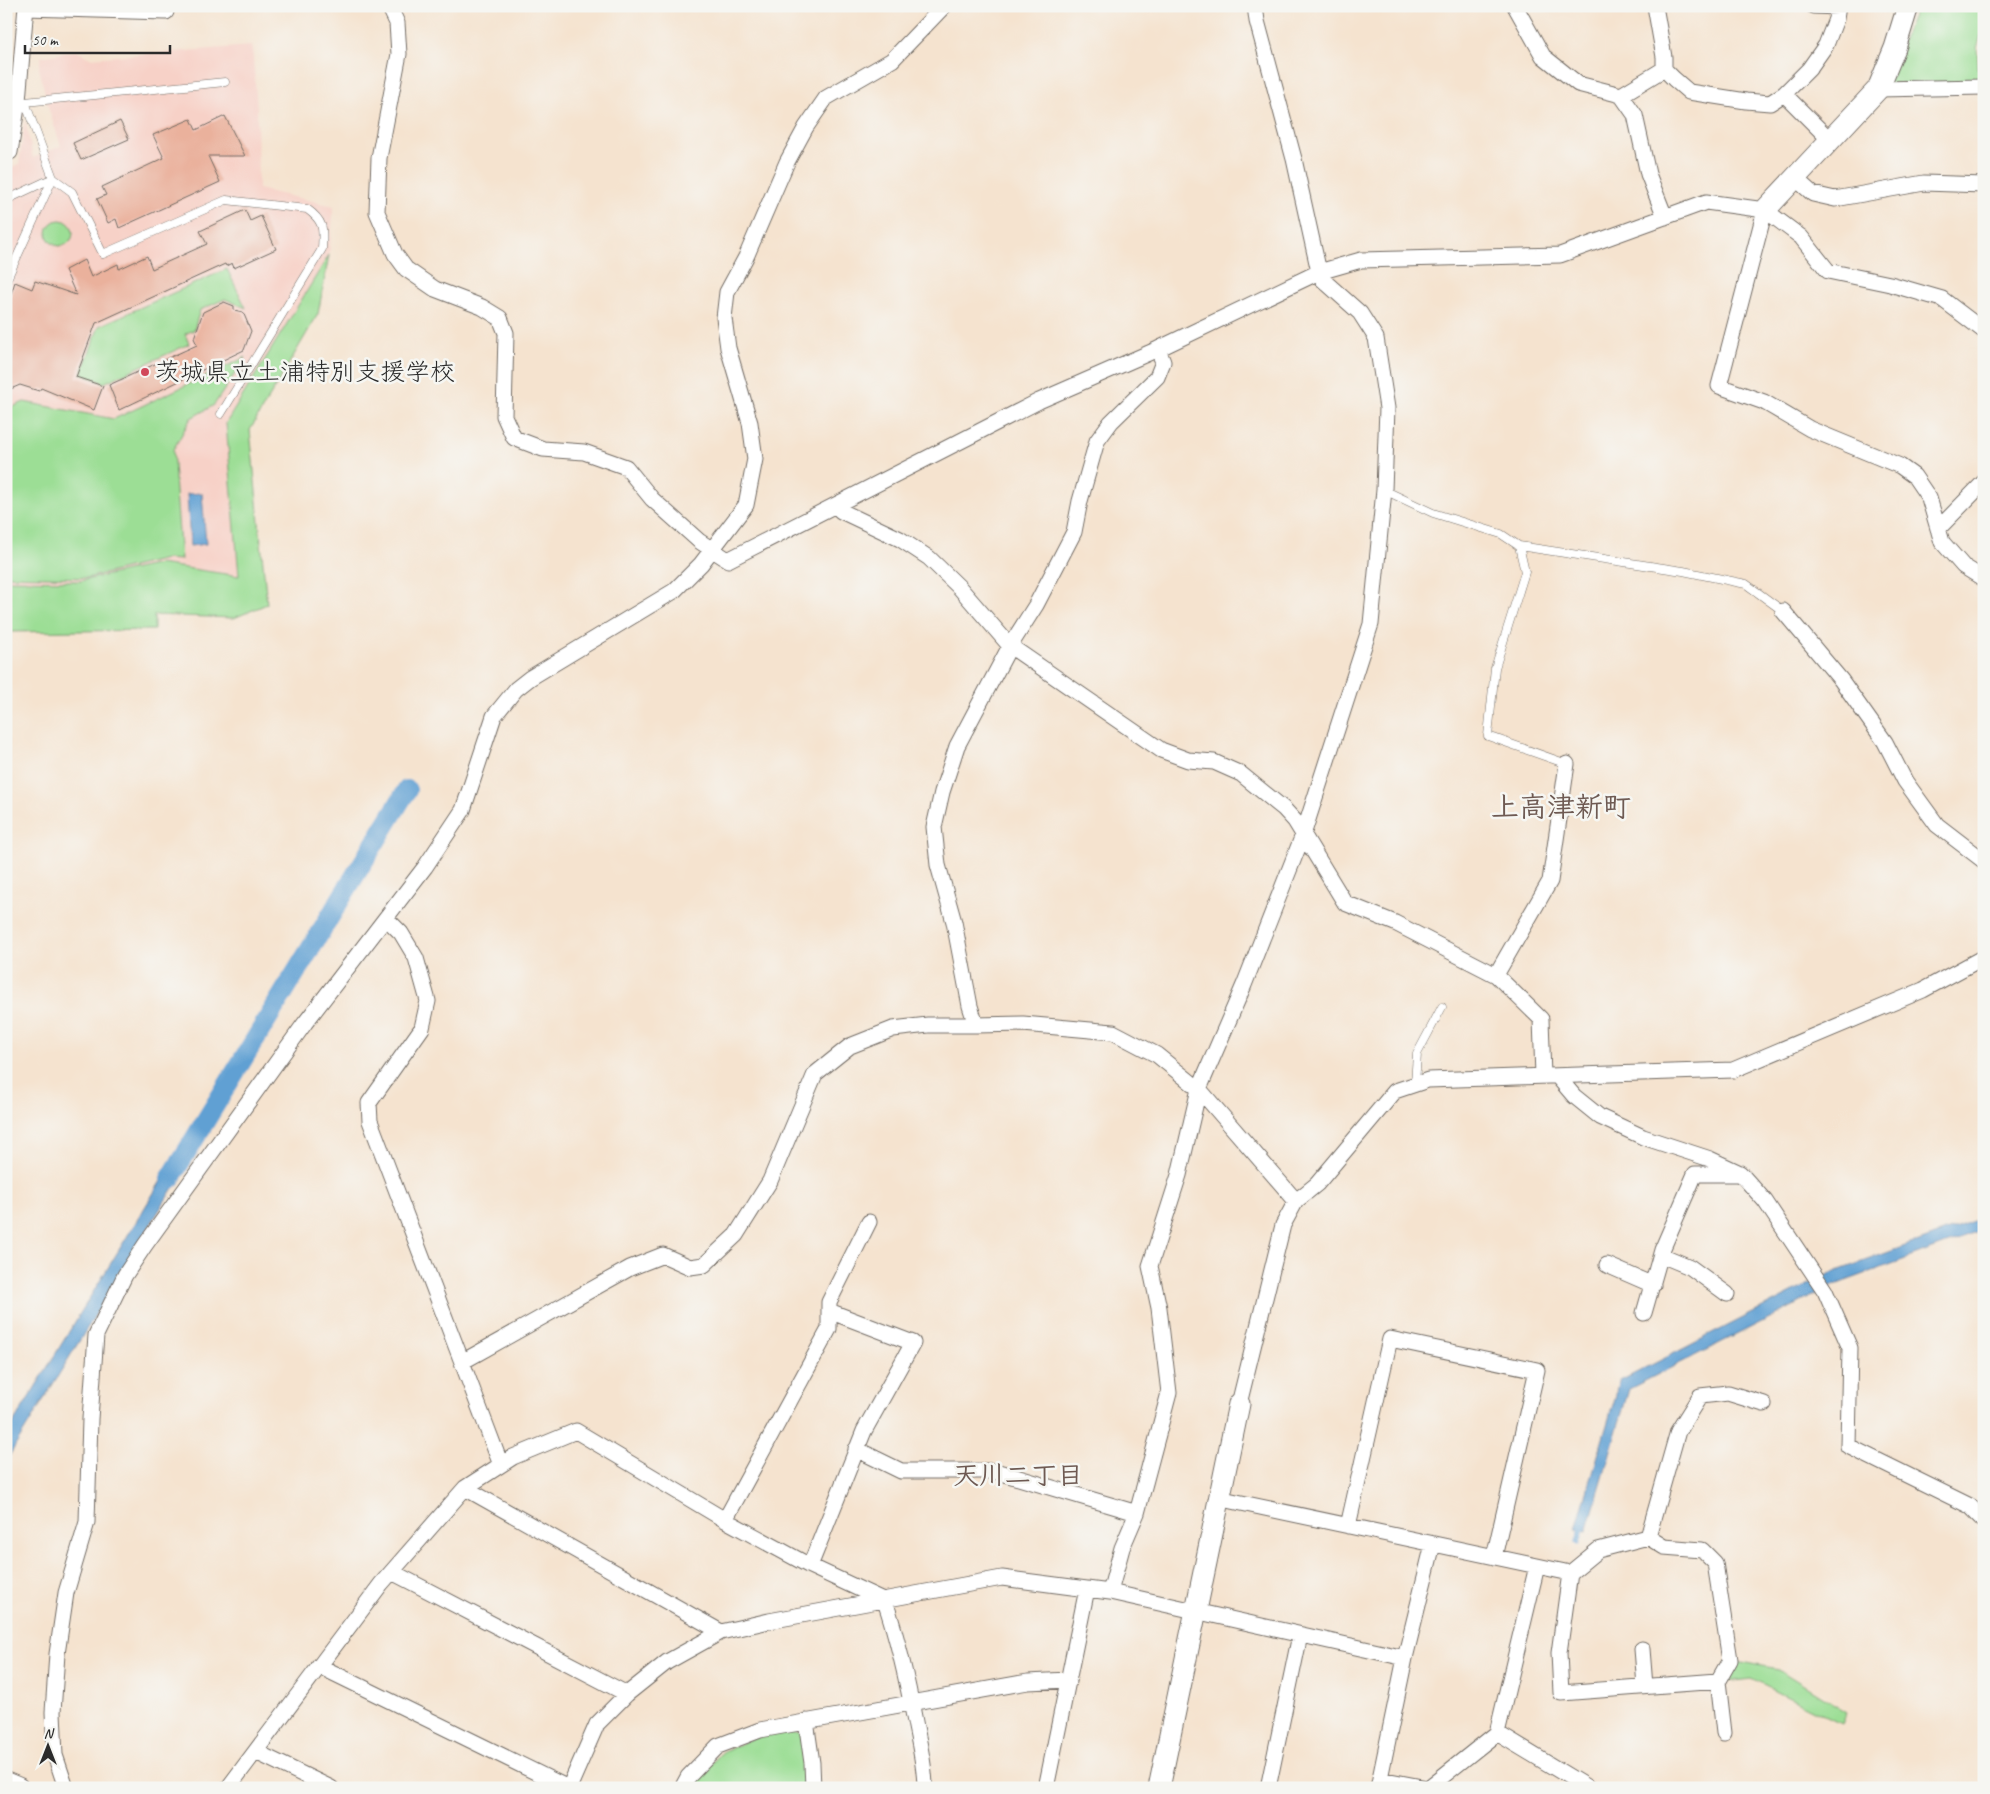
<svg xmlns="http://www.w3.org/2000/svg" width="1990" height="1794" viewBox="0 0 1990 1794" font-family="Caveat,'Klee One',sans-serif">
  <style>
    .built { fill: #f7d1c7 }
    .green { fill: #9cde95; stroke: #648460 }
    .water { fill: #60a0d3; stroke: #46667f }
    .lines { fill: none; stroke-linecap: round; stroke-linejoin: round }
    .stream { stroke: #60a0d3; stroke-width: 5.5 }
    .canal { stroke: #60a0d3; stroke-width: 20 }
    .building { fill: #eab19c }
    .lane-casing { stroke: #726b64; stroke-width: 9 }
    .street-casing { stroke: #726b64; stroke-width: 17 }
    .secondary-casing { stroke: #726b64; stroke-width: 23 }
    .lane { stroke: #fff; stroke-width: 8 }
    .street { stroke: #fff; stroke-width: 15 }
    .secondary { stroke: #fff; stroke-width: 21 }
    .poi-dot { fill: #d1495b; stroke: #f6f6f2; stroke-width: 2 }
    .labels { text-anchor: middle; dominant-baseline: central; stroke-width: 5; stroke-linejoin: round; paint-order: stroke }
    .poi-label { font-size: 25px; fill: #2b2b2b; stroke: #f6f6f2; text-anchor: start }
    .neighbourhood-label { font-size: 26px; font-weight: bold; fill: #6e5a53; stroke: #f6f6f2 }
    .quarter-label { font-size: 28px; font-weight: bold; fill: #6e5a53; stroke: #f6f6f2 }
  </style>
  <rect width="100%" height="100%" fill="#f6f6f2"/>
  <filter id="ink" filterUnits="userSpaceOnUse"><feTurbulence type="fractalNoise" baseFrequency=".02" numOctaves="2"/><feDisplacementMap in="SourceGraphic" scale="10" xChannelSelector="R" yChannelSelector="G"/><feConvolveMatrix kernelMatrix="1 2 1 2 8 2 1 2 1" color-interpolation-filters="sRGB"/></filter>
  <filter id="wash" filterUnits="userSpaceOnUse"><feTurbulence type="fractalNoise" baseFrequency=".0096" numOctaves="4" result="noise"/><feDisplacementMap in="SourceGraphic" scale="20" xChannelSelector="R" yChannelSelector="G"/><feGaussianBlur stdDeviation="1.12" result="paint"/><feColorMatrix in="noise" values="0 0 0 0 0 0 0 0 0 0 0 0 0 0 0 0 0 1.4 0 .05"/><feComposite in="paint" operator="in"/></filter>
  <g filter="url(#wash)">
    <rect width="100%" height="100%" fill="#f5e3cf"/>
    <path class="built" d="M 252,46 L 257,107 L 258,189 L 334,206 L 329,255 L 318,314 L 250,430 L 267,604 L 234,618 L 154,615 L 154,630 L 6,632 L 6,170 L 19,164 L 25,120 L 33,158 L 61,146 L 49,110 L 39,68 L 41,57 L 76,51 L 90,58 Z"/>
    <path class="green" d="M 1917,6 L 1984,6 L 1984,26 L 1977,48 L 1979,82 L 1884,84 Z
      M47 233a13 13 0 1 1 26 0a13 13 0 1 1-26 0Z
      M 329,255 L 318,314 L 250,430 L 267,604 L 234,618 L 154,615 L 154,630 L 6,632 L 6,580 L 80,581 L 159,564 L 239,576 L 226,423 Z
      M 227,269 L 246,308 L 225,299 L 200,310 L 194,330 L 185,334 L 189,344 L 104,383 L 81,374 L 99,326 Z
      M 246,357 L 214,405 L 191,418 L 173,450 L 181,560 L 166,559 L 87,578 L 6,576 L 6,410 L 24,402 L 114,419 Z
      M 1737,1661 L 1778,1669 L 1847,1712 L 1842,1724 L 1751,1679 L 1726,1682 Z
      M 779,1730 L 801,1733 L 806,1767 L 807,1788 L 691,1788 L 720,1754 L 748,1740 Z"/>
    <path class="water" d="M 202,493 L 206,544 L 190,546 L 187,494 Z
      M 178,1153 L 190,1160 L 6,1461 L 6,1435 Z
      M 1984,1217 L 1984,1230 L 1835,1285 L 1629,1389 L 1587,1531 L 1576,1529 L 1620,1381 L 1829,1274 Z"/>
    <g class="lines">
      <path class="stream" d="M 1578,1542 L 1583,1525"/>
      <path class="canal" d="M 170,1179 L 407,790"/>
    </g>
    <g id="blocks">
      <path class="building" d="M 225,116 L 245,156 L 208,156 L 220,182 L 119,228 L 116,219 L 108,223 L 97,199 L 106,195 L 102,187 L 164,158 L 153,135 L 191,119 L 196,130 Z
        M 120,121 L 129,139 L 81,160 L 73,143 Z
        M 245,210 L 250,221 L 261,216 L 276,249 L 234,268 L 232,263 L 226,266 L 225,264 L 96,323 L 76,377 L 103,386 L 94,410 L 41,388 L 39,391 L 20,385 L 6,391 L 6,308 L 15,282 L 32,289 L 35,281 L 76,295 L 65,270 L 84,260 L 91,277 L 118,264 L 119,269 L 147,256 L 152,269 L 207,244 L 200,231 Z
        M 224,302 L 234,306 L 234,310 L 243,312 L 251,331 L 244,350 L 119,410 L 109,385 L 197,345 L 194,338 L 203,312 Z"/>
    </g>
  </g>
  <g filter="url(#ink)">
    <use href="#blocks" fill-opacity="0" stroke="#726b64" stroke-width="1"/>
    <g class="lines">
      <g class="lane-casing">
        <path id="lane" d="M 18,101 L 25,102 L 53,178 L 72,192 L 103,254 L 226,200 L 307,209 C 325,222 323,229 322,249 L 221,414
          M 25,102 L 225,82
          M 6,200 L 53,178
          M 6,281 L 53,178
          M 1384,490 L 1433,513 L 1501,534 L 1519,546 L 1525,572 L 1495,668 L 1488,736 L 1567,764
          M 1519,546 L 1683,571 L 1746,584 L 1783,611
          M 1415,1084 L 1417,1054 L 1442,1007"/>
      </g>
      <g class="street-casing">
        <path id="street" d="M 389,6 L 397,23 L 399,54 L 379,158 L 377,212 L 395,254 L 406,269 L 435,289 L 482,307 L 500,318 L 506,333 L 504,416 L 514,438 L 543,449 L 584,452 L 626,467 L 652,499 L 699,541 L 728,560 L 1039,401 L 1158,349 L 1319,272 L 1361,260 L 1560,255 L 1706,202 L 1765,210 L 1801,237 L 1828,271 L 1890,284 L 1942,299 L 1984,331
          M 1255,6 L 1257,21 L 1294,159 L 1319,272 L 1323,280 L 1360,313 L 1376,338 L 1387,408 L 1384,490 L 1371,624 L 1303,835 L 1244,985 L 1199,1089 L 1296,1201
          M 1515,6 L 1543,56 L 1578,84 L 1621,95 L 1635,115 L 1648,174 L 1665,217
          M 1655,6 L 1664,57 L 1664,69 L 1674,79 L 1689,92 L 1746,101 L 1770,103 L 1784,94 L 1809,69 L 1826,45 L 1836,19 L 1838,6
          M 1813,6 L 1838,7
          M 26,8 L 166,12 L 166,6
          M 1878,89 L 1984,87
          M 1784,94 L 1830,140
          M 1621,95 L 1664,69
          M 6,154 L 10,152 L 18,101 L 26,6
          M 1795,178 L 1813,194 L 1835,199 L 1924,183 L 1984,185
          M 1765,210 L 1719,386 L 1764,402 L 1810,429 L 1900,466 L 1914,476 L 1929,498 L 1942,542 L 1963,566 L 1984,579
          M 836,506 L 841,511 L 900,539 L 929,558 L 959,587 L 1010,646 L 1161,750 L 1188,760 L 1214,762 L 1241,774 L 1284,809 L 1295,821 L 1345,903 L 1395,923 L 1496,975 L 1541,1019 L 1543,1076
          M 1938,529 L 1984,482
          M 1783,611 L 1841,680 L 1885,742 L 1905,781 L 1937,825 L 1984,861
          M 386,918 L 401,933 L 416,958 L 428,1001 L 422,1028 L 369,1103 L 370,1121 L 462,1362
          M 1496,975 L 1550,881 L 1567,764
          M 1557,1076 L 1574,1096 L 1600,1117 L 1643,1137 L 1710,1159 L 1740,1173 L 1765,1201 L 1825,1291 L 1850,1348 L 1848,1446 L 1970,1506 L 1984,1520
          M 1661,1255 L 1690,1267 L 1727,1294
          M 1607,1265 L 1653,1285
          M 1644,1313 L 1662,1250 L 1695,1174 L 1736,1174
          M 1239,1404 L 1283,1225 L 1296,1201 L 1317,1184 L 1395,1091 L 1428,1080 L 1733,1070 L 1923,990 L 1984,957
          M 856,1449 L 901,1471 L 995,1471 L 1137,1513
          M 501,1465 L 462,1362 L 630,1268 L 663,1255 L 690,1267 L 704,1265 L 736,1235 L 770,1181 L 815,1074 L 850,1046 L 893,1029 L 928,1025 L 976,1025
          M 465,1488 L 721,1632
          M 1218,1498 L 1570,1573
          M 725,1520 L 829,1329 L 829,1302 L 869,1222
          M 1348,1526 L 1390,1339 L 1537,1370 L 1494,1557
          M 1648,1537 L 1678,1431 L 1700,1396 L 1728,1393 L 1764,1404
          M 810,1566 L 864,1431 L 913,1343 L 829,1311
          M 392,1572 L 627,1694
          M 1110,1592 L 1122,1548 L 1137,1513 L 1169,1393 L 1159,1308 L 1150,1266 L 1179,1175 L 1199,1089 L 1157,1055 L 1113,1032 L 1023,1024 L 976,1025 L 970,1006 L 954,922 L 938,865 L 934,827 L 942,792 L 957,746 L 1010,646 L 1036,605 L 1074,532 L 1080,501 L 1097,441 L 1111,422 L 1157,377 L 1163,362 L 1158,349
          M 1642,1649 L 1645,1686
          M 1405,1658 L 1433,1544
          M 319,1666 L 568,1788
          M 1718,1681 L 1561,1693 L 1559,1653 L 1570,1573 L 1598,1550 L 1648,1537 L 1664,1547 L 1702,1550 L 1715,1563 L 1730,1660 L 1718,1681 L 1724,1733
          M 806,1721 L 812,1763 L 813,1788
          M 1497,1733 L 1588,1788
          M 256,1752 L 331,1788
          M 1380,1779 L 1427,1788
          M 66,1788 L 55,1755 L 53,1712 L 57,1654 L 66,1593 L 87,1522 L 90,1419 L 96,1335 L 125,1275 L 145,1245 L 305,1023 L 425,867 L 463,810 L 494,716 L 516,689 L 530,678 L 674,591 L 701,564 L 746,505 L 755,459 L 750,423 L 728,348 L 724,318 L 727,292 L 746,257 L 787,162 L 806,127 L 826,98 L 892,60 L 944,6
          M 228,1788 L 381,1584 L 465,1488 L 513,1457 L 576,1431 L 725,1520 L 810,1566 L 885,1601 C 899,1642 908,1685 916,1727 C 920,1747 925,1767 925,1788
          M 569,1788 L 597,1724 L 627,1694 L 667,1662 L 721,1632 L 769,1621 L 1002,1578 L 1110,1592 L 1405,1658 L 1378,1788
          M 682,1788 L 688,1777 L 718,1746 L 760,1730 L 1028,1682 L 1068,1680
          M 1046,1788 L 1087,1589
          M 1268,1788 L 1300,1635
          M 1428,1788 L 1497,1733 L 1537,1566"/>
      </g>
      <g class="secondary-casing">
        <path id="secondary" d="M 1765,210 L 1878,89 L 1895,48 L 1908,6
          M 6,1783 L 18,1788
          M 1159,1788 L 1239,1404"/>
      </g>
      <use href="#lane" class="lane"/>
      <use href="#street" class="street"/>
      <use href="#secondary" class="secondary"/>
    </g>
  </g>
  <circle class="poi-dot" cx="145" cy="372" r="5"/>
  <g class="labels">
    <g class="poi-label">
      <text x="155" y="372">茨城県立土浦特別支援学校</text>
    </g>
    <g class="neighbourhood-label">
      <text x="1018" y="1475">天川二丁目</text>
    </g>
    <g class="quarter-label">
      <text x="1561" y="806">上高津新町</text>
    </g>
  </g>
  <rect width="1990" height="1794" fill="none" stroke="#f6f6f2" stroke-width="25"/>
  <g transform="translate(48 1746)" stroke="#f6f6f2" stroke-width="4" paint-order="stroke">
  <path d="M0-4L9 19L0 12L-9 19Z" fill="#2b2b2b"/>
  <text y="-8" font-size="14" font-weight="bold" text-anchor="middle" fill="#2b2b2b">N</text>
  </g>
  <path d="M25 45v8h145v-8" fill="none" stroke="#2b2b2b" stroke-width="2.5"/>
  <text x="32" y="45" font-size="15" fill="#2b2b2b" stroke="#f6f6f2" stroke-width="4" paint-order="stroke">50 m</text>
</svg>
